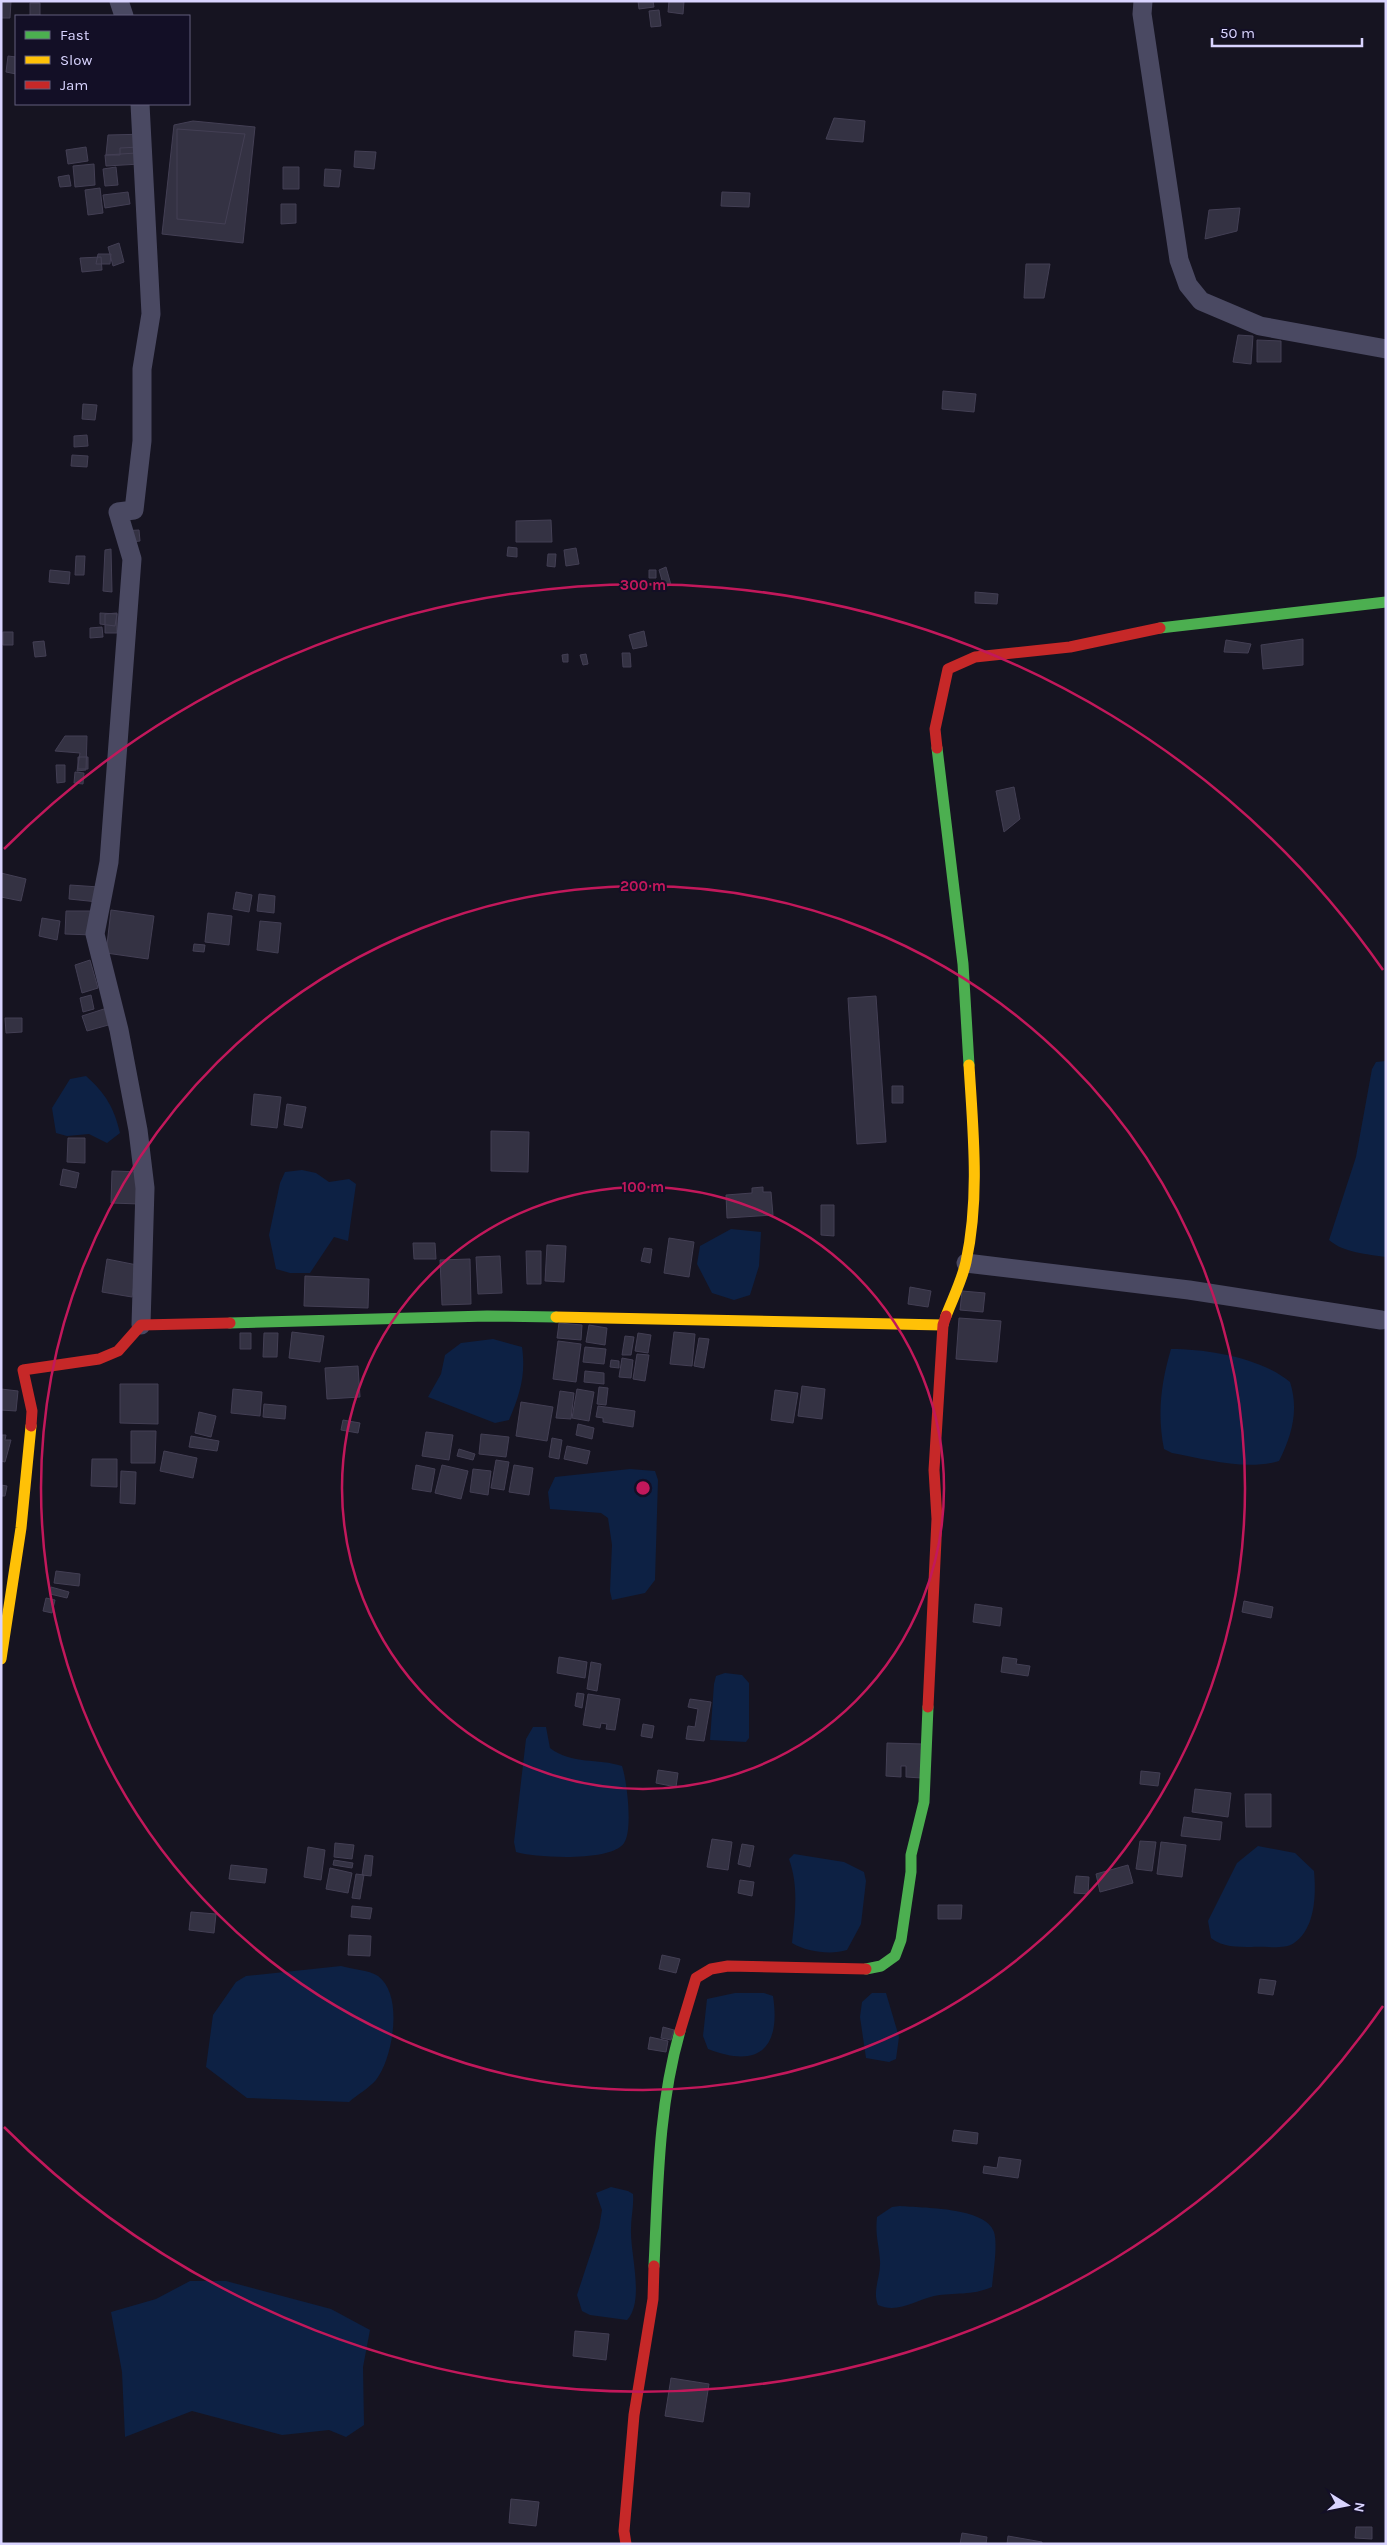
<svg xmlns="http://www.w3.org/2000/svg" width="1387" height="2545" viewBox="0 0 1387 2545" font-family="Karla,sans-serif">
  <style>
    .water { fill: #0d2144 }
    .building { fill: #343243; stroke: #433f54 }
    .lines { fill: none; stroke-linecap: round; stroke-linejoin: round }
    .street { stroke: #4a4962; stroke-width: 19 }
    .fast { stroke: #4caf50; stroke-width: 11 }
    .slow { stroke: #ffc107; stroke-width: 11 }
    .jam { stroke: #c62828; stroke-width: 11 }
    .ring { fill: none; stroke: #c2185b; stroke-width: 2.5 }
    .centre { fill: #c2185b; stroke: #130f26; stroke-width: 2.5 }
    .ring-label { font-size: 15px; text-anchor: middle; font-weight: bold; fill: #c2185b; stroke: #130f26; stroke-width: 4; stroke-linejoin: round; paint-order: stroke }
  </style>
  <rect width="100%" height="100%" fill="#161421"/>
  <path class="water" d="M 1386,1061 L 1386,1257 C 1367,1254 1344,1253 1329,1240 L 1356,1157 L 1372,1069 L 1376,1062 Z
    M 86,1076 C 105,1093 114,1107 120,1133 L 107,1143 L 89,1134 L 67,1136 L 56,1133 L 52,1108 L 70,1079 Z
    M 302,1170 L 316,1173 L 329,1182 L 349,1179 L 356,1184 L 348,1241 L 334,1237 L 310,1273 L 290,1273 L 276,1269 L 269,1235 L 280,1183 L 285,1172 Z
    M 731,1229 L 761,1232 L 759,1266 L 750,1295 L 734,1300 L 712,1293 L 697,1264 L 700,1246 Z
    M 493,1339 L 522,1347 C 526,1375 520,1394 509,1420 L 495,1423 L 428,1397 L 441,1374 L 445,1355 L 461,1343 Z
    M 1171,1349 C 1208,1349 1261,1358 1290,1382 C 1299,1410 1292,1435 1279,1461 C 1245,1471 1206,1459 1172,1453 L 1164,1449 C 1157,1414 1161,1383 1171,1349 Z
    M 630,1469 L 655,1471 L 658,1480 L 655,1580 L 645,1593 L 612,1600 L 610,1591 L 612,1545 L 608,1518 L 601,1513 L 550,1509 L 548,1492 L 555,1477 Z
    M 725,1673 L 742,1675 L 749,1683 L 749,1738 L 746,1742 L 710,1740 L 714,1684 L 716,1676 Z
    M 533,1727 L 546,1727 L 550,1748 C 572,1765 598,1758 622,1766 C 627,1781 633,1830 624,1843 C 612,1862 536,1858 516,1852 L 514,1842 L 526,1739 Z
    M 1258,1846 L 1295,1853 L 1314,1871 C 1316,1893 1316,1928 1294,1943 C 1284,1950 1264,1946 1252,1947 C 1237,1947 1222,1947 1211,1938 L 1208,1921 L 1237,1863 Z
    M 794,1854 L 844,1862 L 864,1872 L 866,1881 L 861,1924 L 847,1950 C 831,1955 807,1952 792,1943 C 795,1914 799,1887 789,1859 Z
    M 341,1966 C 351,1969 369,1970 378,1976 C 404,1995 393,2058 376,2080 C 369,2088 357,2095 349,2102 L 247,2098 L 206,2067 L 213,2015 L 236,1982 L 246,1976 Z
    M 735,1993 L 764,1993 L 773,1996 C 781,2048 759,2069 708,2049 L 703,2036 L 707,1999 Z
    M 872,1993 L 886,1993 L 899,2037 L 896,2059 L 889,2062 L 866,2058 L 860,2017 L 862,2002 Z
    M 611,2187 L 628,2191 L 633,2194 C 634,2206 631,2217 631,2229 C 630,2254 645,2301 627,2320 L 590,2315 L 582,2311 L 577,2295 L 599,2228 L 602,2210 L 596,2193 Z
    M 900,2206 C 922,2208 986,2207 994,2232 C 998,2245 993,2273 992,2287 C 971,2296 956,2292 934,2296 C 915,2300 898,2314 878,2305 C 872,2290 881,2277 880,2261 C 879,2244 875,2236 877,2217 L 892,2207 Z
    M 190,2281 L 226,2281 L 331,2309 L 370,2330 L 363,2367 L 364,2425 L 346,2437 L 329,2430 L 282,2435 L 192,2411 L 125,2437 L 122,2372 L 111,2312 L 156,2299 Z"/>
  <path class="building" d="M 1,1 L 11,1 L 10,18 L 1,18 Z
    M 638,1 L 653,1 L 654,7 L 639,9 Z
    M 669,1 L 684,1 L 683,14 L 668,12 Z
    M 30,3 L 40,3 L 40,16 L 30,16 Z
    M 659,10 L 661,26 L 651,27 L 649,11 Z
    M 8,56 L 16,57 L 16,74 L 6,72 Z
    M 834,118 L 865,121 L 863,142 L 826,139 Z
    M 193,121 L 255,127 L 243,243 L 162,234 L 174,125 Z
    M 177,129 L 245,134 L 225,224 L 177,219 Z
    M 149,134 L 151,152 L 106,155 L 108,135 Z
    M 86,147 L 88,161 L 68,164 L 66,150 Z
    M 139,147 L 140,164 L 106,166 L 105,155 L 120,155 L 120,148 Z
    M 355,151 L 376,152 L 374,169 L 354,167 Z
    M 94,164 L 95,185 L 75,187 L 73,166 Z
    M 116,167 L 118,185 L 105,186 L 103,169 Z
    M 283,167 L 299,167 L 299,189 L 283,189 Z
    M 325,169 L 341,170 L 339,187 L 324,186 Z
    M 69,175 L 71,186 L 60,187 L 58,177 Z
    M 100,188 L 103,213 L 88,215 L 85,190 Z
    M 128,192 L 130,204 L 105,208 L 103,195 Z
    M 722,192 L 750,193 L 749,207 L 721,206 Z
    M 281,204 L 296,204 L 296,223 L 281,224 Z
    M 1240,208 L 1237,231 L 1205,239 L 1209,210 Z
    M 119,243 L 124,262 L 113,266 L 108,247 Z
    M 98,254 L 111,254 L 110,264 L 96,264 Z
    M 101,257 L 102,270 L 82,272 L 80,258 Z
    M 1026,264 L 1050,264 L 1044,298 L 1024,298 Z
    M 1238,335 L 1253,336 L 1251,364 L 1233,362 Z
    M 1257,340 L 1281,341 L 1281,362 L 1257,362 Z
    M 943,391 L 976,394 L 974,412 L 942,409 Z
    M 83,404 L 97,405 L 95,420 L 82,419 Z
    M 87,435 L 88,446 L 74,447 L 74,436 Z
    M 72,455 L 88,456 L 87,467 L 71,466 Z
    M 551,520 L 552,542 L 516,542 L 516,521 Z
    M 139,530 L 140,541 L 122,543 L 121,531 Z
    M 508,547 L 517,548 L 517,557 L 507,556 Z
    M 576,548 L 579,564 L 566,566 L 564,550 Z
    M 111,549 L 112,592 L 103,591 L 105,550 Z
    M 548,554 L 556,554 L 555,567 L 547,566 Z
    M 76,556 L 85,556 L 84,575 L 75,575 Z
    M 666,567 L 671,585 L 664,587 L 659,570 Z
    M 50,570 L 70,572 L 69,584 L 49,582 Z
    M 649,570 L 656,570 L 656,578 L 649,578 Z
    M 975,592 L 998,594 L 997,604 L 975,603 Z
    M 100,613 L 117,614 L 115,626 L 100,624 Z
    M 117,613 L 117,633 L 105,633 L 105,614 Z
    M 102,627 L 103,637 L 90,638 L 90,628 Z
    M 644,631 L 647,646 L 633,649 L 629,635 Z
    M 3,632 L 13,632 L 13,645 L 3,645 Z
    M 1303,639 L 1303,665 L 1263,669 L 1261,645 Z
    M 1226,640 L 1251,644 L 1248,653 L 1224,652 Z
    M 44,641 L 46,656 L 35,657 L 33,642 Z
    M 622,653 L 630,653 L 631,667 L 623,667 Z
    M 568,654 L 568,662 L 563,662 L 562,655 Z
    M 586,654 L 588,664 L 583,665 L 580,655 Z
    M 65,736 L 87,736 L 86,770 L 77,771 L 80,753 L 55,751 Z
    M 78,757 L 88,757 L 88,769 L 78,769 Z
    M 56,765 L 65,765 L 65,782 L 57,783 Z
    M 75,772 L 84,773 L 83,784 L 74,783 Z
    M 1014,787 L 1020,819 L 1004,832 L 996,791 Z
    M 1,873 L 26,879 L 21,901 L 1,897 Z
    M 70,885 L 99,887 L 98,902 L 69,899 Z
    M 236,892 L 252,895 L 249,912 L 233,909 Z
    M 259,894 L 275,896 L 274,913 L 257,911 Z
    M 111,910 L 154,916 L 148,959 L 106,953 Z
    M 66,911 L 94,911 L 93,935 L 65,934 Z
    M 208,913 L 232,916 L 229,945 L 205,942 Z
    M 42,918 L 60,921 L 57,940 L 39,936 Z
    M 260,921 L 281,923 L 278,953 L 257,950 Z
    M 194,944 L 205,945 L 204,952 L 193,951 Z
    M 90,960 L 98,988 L 82,993 L 75,965 Z
    M 91,995 L 94,1009 L 83,1012 L 80,998 Z
    M 876,996 L 886,1142 L 857,1144 L 848,998 Z
    M 107,1008 L 112,1024 L 87,1031 L 82,1016 Z
    M 5,1018 L 22,1018 L 22,1032 L 6,1033 Z
    M 892,1086 L 903,1086 L 903,1103 L 892,1103 Z
    M 254,1094 L 281,1097 L 277,1128 L 251,1125 Z
    M 287,1104 L 306,1107 L 302,1128 L 284,1125 Z
    M 491,1131 L 529,1132 L 528,1172 L 491,1171 Z
    M 68,1138 L 85,1138 L 85,1163 L 67,1162 Z
    M 63,1169 L 79,1173 L 76,1188 L 60,1185 Z
    M 112,1171 L 142,1172 L 140,1204 L 111,1203 Z
    M 763,1187 L 763,1192 L 771,1192 L 773,1215 L 727,1218 L 726,1195 L 752,1193 L 752,1188 Z
    M 821,1205 L 834,1205 L 834,1236 L 821,1235 Z
    M 669,1238 L 694,1242 L 689,1277 L 664,1273 Z
    M 413,1243 L 435,1243 L 436,1259 L 414,1259 Z
    M 547,1245 L 566,1246 L 564,1282 L 545,1281 Z
    M 644,1248 L 652,1249 L 650,1263 L 641,1261 Z
    M 526,1251 L 541,1251 L 541,1284 L 527,1284 Z
    M 500,1256 L 502,1293 L 478,1294 L 476,1257 Z
    M 107,1259 L 137,1265 L 132,1297 L 102,1292 Z
    M 470,1259 L 471,1304 L 442,1305 L 440,1260 Z
    M 305,1276 L 369,1279 L 368,1308 L 304,1306 Z
    M 910,1287 L 931,1291 L 928,1307 L 908,1304 Z
    M 962,1291 L 985,1293 L 983,1312 L 960,1310 Z
    M 959,1318 L 1001,1321 L 997,1362 L 956,1359 Z
    M 559,1323 L 582,1325 L 581,1340 L 557,1338 Z
    M 589,1325 L 607,1328 L 605,1345 L 586,1342 Z
    M 292,1332 L 324,1336 L 320,1362 L 289,1358 Z
    M 674,1332 L 695,1334 L 692,1366 L 670,1364 Z
    M 240,1333 L 251,1333 L 251,1349 L 240,1349 Z
    M 264,1333 L 278,1333 L 277,1357 L 263,1357 Z
    M 638,1333 L 651,1335 L 648,1353 L 635,1351 Z
    M 625,1336 L 634,1337 L 631,1355 L 622,1355 Z
    M 699,1338 L 709,1339 L 704,1368 L 694,1366 Z
    M 558,1341 L 581,1344 L 576,1382 L 553,1379 Z
    M 585,1347 L 606,1349 L 604,1364 L 583,1362 Z
    M 637,1354 L 649,1355 L 645,1381 L 633,1379 Z
    M 622,1358 L 633,1360 L 631,1378 L 619,1377 Z
    M 611,1360 L 619,1361 L 619,1368 L 610,1367 Z
    M 358,1366 L 360,1397 L 327,1399 L 325,1368 Z
    M 585,1371 L 604,1373 L 604,1384 L 584,1382 Z
    M 120,1384 L 158,1384 L 158,1424 L 120,1423 Z
    M 802,1386 L 825,1389 L 822,1419 L 798,1416 Z
    M 599,1387 L 608,1388 L 606,1405 L 597,1404 Z
    M 1,1389 L 18,1391 L 16,1411 L 1,1410 Z
    M 233,1389 L 262,1392 L 260,1416 L 231,1413 Z
    M 577,1389 L 594,1392 L 589,1421 L 572,1418 Z
    M 775,1390 L 798,1393 L 793,1423 L 771,1420 Z
    M 560,1391 L 574,1393 L 571,1419 L 556,1418 Z
    M 521,1402 L 553,1407 L 547,1441 L 516,1436 Z
    M 264,1404 L 286,1406 L 285,1419 L 263,1417 Z
    M 598,1406 L 635,1411 L 633,1427 L 603,1422 L 603,1418 L 596,1417 Z
    M 199,1412 L 216,1416 L 211,1437 L 195,1433 Z
    M 343,1420 L 360,1423 L 358,1433 L 341,1430 Z
    M 578,1424 L 594,1428 L 592,1439 L 576,1435 Z
    M 131,1431 L 156,1431 L 155,1463 L 131,1463 Z
    M 426,1432 L 453,1435 L 449,1460 L 422,1456 Z
    M 481,1434 L 509,1437 L 506,1457 L 479,1454 Z
    M 1,1435 L 6,1435 L 5,1440 L 11,1440 L 5,1462 L 1,1461 Z
    M 191,1436 L 219,1441 L 217,1451 L 189,1447 Z
    M 552,1438 L 562,1440 L 559,1459 L 549,1457 Z
    M 567,1446 L 590,1451 L 587,1464 L 564,1459 Z
    M 459,1449 L 475,1454 L 473,1460 L 457,1456 Z
    M 164,1451 L 197,1458 L 193,1478 L 160,1471 Z
    M 92,1459 L 117,1459 L 117,1487 L 91,1486 Z
    M 496,1460 L 509,1462 L 504,1490 L 491,1488 Z
    M 416,1465 L 435,1469 L 431,1492 L 412,1489 Z
    M 442,1465 L 468,1471 L 461,1499 L 435,1493 Z
    M 514,1465 L 533,1468 L 529,1495 L 509,1492 Z
    M 473,1469 L 491,1471 L 488,1495 L 470,1492 Z
    M 121,1471 L 136,1472 L 135,1504 L 120,1503 Z
    M 1,1485 L 7,1486 L 5,1496 L 1,1496 Z
    M 56,1571 L 80,1574 L 79,1586 L 54,1583 Z
    M 51,1587 L 69,1592 L 67,1598 L 50,1594 Z
    M 46,1598 L 55,1600 L 52,1613 L 43,1611 Z
    M 1244,1601 L 1273,1607 L 1271,1618 L 1242,1612 Z
    M 975,1604 L 1002,1608 L 1000,1626 L 973,1622 Z
    M 559,1657 L 587,1662 L 585,1678 L 557,1673 Z
    M 1003,1657 L 1017,1659 L 1016,1664 L 1030,1666 L 1028,1676 L 1001,1672 Z
    M 591,1662 L 601,1664 L 597,1691 L 587,1689 Z
    M 577,1693 L 584,1694 L 582,1708 L 575,1706 Z
    M 588,1694 L 620,1699 L 615,1730 L 606,1729 L 607,1724 L 601,1723 L 600,1728 L 583,1725 Z
    M 690,1699 L 711,1702 L 704,1741 L 686,1739 L 688,1726 L 695,1727 L 698,1709 L 688,1707 Z
    M 643,1724 L 654,1726 L 652,1738 L 641,1736 Z
    M 887,1743 L 923,1744 L 922,1778 L 906,1777 L 906,1766 L 901,1766 L 901,1777 L 886,1776 Z
    M 658,1770 L 678,1773 L 676,1787 L 656,1783 Z
    M 1141,1771 L 1160,1773 L 1158,1786 L 1140,1784 Z
    M 1195,1789 L 1231,1793 L 1228,1817 L 1192,1812 Z
    M 1245,1794 L 1271,1794 L 1271,1827 L 1246,1827 Z
    M 1184,1817 L 1222,1822 L 1220,1840 L 1181,1836 Z
    M 712,1839 L 732,1842 L 728,1870 L 707,1867 Z
    M 1140,1841 L 1156,1842 L 1152,1871 L 1136,1869 Z
    M 1161,1842 L 1186,1845 L 1182,1877 L 1157,1874 Z
    M 335,1843 L 354,1845 L 352,1859 L 334,1857 Z
    M 742,1844 L 754,1846 L 750,1867 L 738,1864 Z
    M 308,1847 L 325,1850 L 321,1880 L 304,1877 Z
    M 365,1855 L 373,1856 L 371,1876 L 362,1875 Z
    M 334,1860 L 353,1863 L 352,1868 L 333,1865 Z
    M 231,1865 L 267,1869 L 265,1883 L 229,1879 Z
    M 1128,1865 L 1133,1883 L 1100,1892 L 1096,1874 Z
    M 330,1868 L 352,1873 L 348,1893 L 326,1889 Z
    M 356,1874 L 364,1875 L 360,1899 L 352,1898 Z
    M 1076,1876 L 1089,1877 L 1088,1894 L 1074,1893 Z
    M 740,1880 L 754,1882 L 752,1896 L 738,1893 Z
    M 938,1905 L 962,1905 L 961,1919 L 938,1919 Z
    M 352,1906 L 372,1908 L 370,1919 L 351,1917 Z
    M 191,1912 L 216,1914 L 214,1933 L 189,1930 Z
    M 349,1935 L 371,1936 L 370,1956 L 348,1955 Z
    M 662,1955 L 680,1959 L 676,1973 L 659,1969 Z
    M 1260,1979 L 1276,1981 L 1273,1995 L 1258,1993 Z
    M 663,2027 L 674,2030 L 671,2040 L 661,2038 Z
    M 650,2037 L 668,2041 L 666,2052 L 648,2049 Z
    M 954,2130 L 978,2133 L 977,2144 L 952,2141 Z
    M 999,2157 L 1021,2160 L 1018,2178 L 983,2173 L 984,2166 L 997,2168 Z
    M 575,2331 L 609,2334 L 606,2360 L 573,2356 Z
    M 671,2378 L 709,2384 L 703,2422 L 665,2416 Z
    M 511,2499 L 539,2502 L 536,2526 L 509,2523 Z
    M 1356,2527 L 1372,2527 L 1372,2539 L 1355,2538 Z
    M 962,2533 L 987,2537 L 986,2544 L 960,2544 Z
    M 1008,2536 L 1042,2542 L 1042,2544 L 1007,2544 Z"/>
  <g class="lines">
    <path class="street" d="M 119,1 L 124,16
      M 1143,1 L 1142,14 L 1179,260 L 1188,285 L 1201,301 L 1260,326 L 1386,349
      M 140,104 L 151,314 L 142,369 L 142,441 L 134,510 L 118,512 L 132,559 L 109,862 L 95,934 L 119,1030 L 138,1130 L 145,1188 L 141,1325
      M 966,1263 L 1189,1290 L 1381,1320"/>
    <path class="fast" d="M 1160,628 L 1386,602
      M 937,748 L 963,964 L 969,1065
      M 230,1323 L 487,1316 L 556,1317
      M 866,1969 L 881,1966 L 895,1956 L 901,1940 L 911,1872 L 911,1855 L 924,1802 L 928,1707
      M 654,2266 C 658,2186 658,2108 680,2031"/>
    <path class="slow" d="M 946,1316 C 953,1298 962,1280 966,1262 C 980,1197 973,1131 969,1065
      M 556,1317 L 943,1325
      M 1,1659 L 21,1528 L 31,1426"/>
    <path class="jam" d="M 937,748 L 935,729 L 948,669 L 975,657 L 1070,647 L 1160,628
      M 31,1426 L 32,1411 L 23,1370 L 99,1359 L 118,1351 L 141,1325 L 230,1323
      M 928,1707 L 937,1519 L 934,1470 L 943,1325 L 946,1316
      M 680,2031 L 696,1978 L 711,1969 L 728,1966 L 866,1969
      M 626,2544 L 624,2531 L 634,2415 L 653,2299 L 654,2266"/>
  </g>
  <g class="ring">
    <circle cx="643" cy="1488" r="301"/>
    <circle cx="643" cy="1488" r="602"/>
    <path d="M1383 2006A903 903 0 0 1 4 2127M4 849A903 903 0 0 1 1383 970"/>
  </g>
  <circle cx="643" cy="1488" r="8" class="centre"/>
  <g class="ring-label">
    <text x="643" y="590">300 m</text>
    <text x="643" y="891">200 m</text>
    <text x="643" y="1192">100 m</text>
  </g>
  <rect width="1387" height="2545" fill="none" stroke="#d9d4ff" stroke-width="5"/>
  <rect x="15" y="15" width="175" height="90" fill="#130f26" stroke="#625e7d"/>
  <rect x="25" y="31" width="25" height="8" fill="#4caf50" stroke="#625e7d"/>
  <text x="60" y="40" font-size="15" fill="#d9d4ff">Fast</text>
  <rect x="25" y="56" width="25" height="8" fill="#ffc107" stroke="#625e7d"/>
  <text x="60" y="65" font-size="15" fill="#d9d4ff">Slow</text>
  <rect x="25" y="81" width="25" height="8" fill="#c62828" stroke="#625e7d"/>
  <text x="60" y="90" font-size="15" fill="#d9d4ff">Jam</text>
  <g transform="translate(1347 2505) rotate(100)" stroke="#130f26" stroke-width="4" paint-order="stroke">
  <path d="M0-4L9 19L0 12L-9 19Z" fill="#d9d4ff"/>
  <text y="-8" font-size="14" font-weight="bold" text-anchor="middle" fill="#d9d4ff">N</text>
  </g>
  <path d="M1212 38v8h150v-8" fill="none" stroke="#d9d4ff" stroke-width="2.5"/>
  <text x="1220" y="38" font-size="15" fill="#d9d4ff" stroke="#130f26" stroke-width="4" paint-order="stroke">50 m</text>
</svg>
